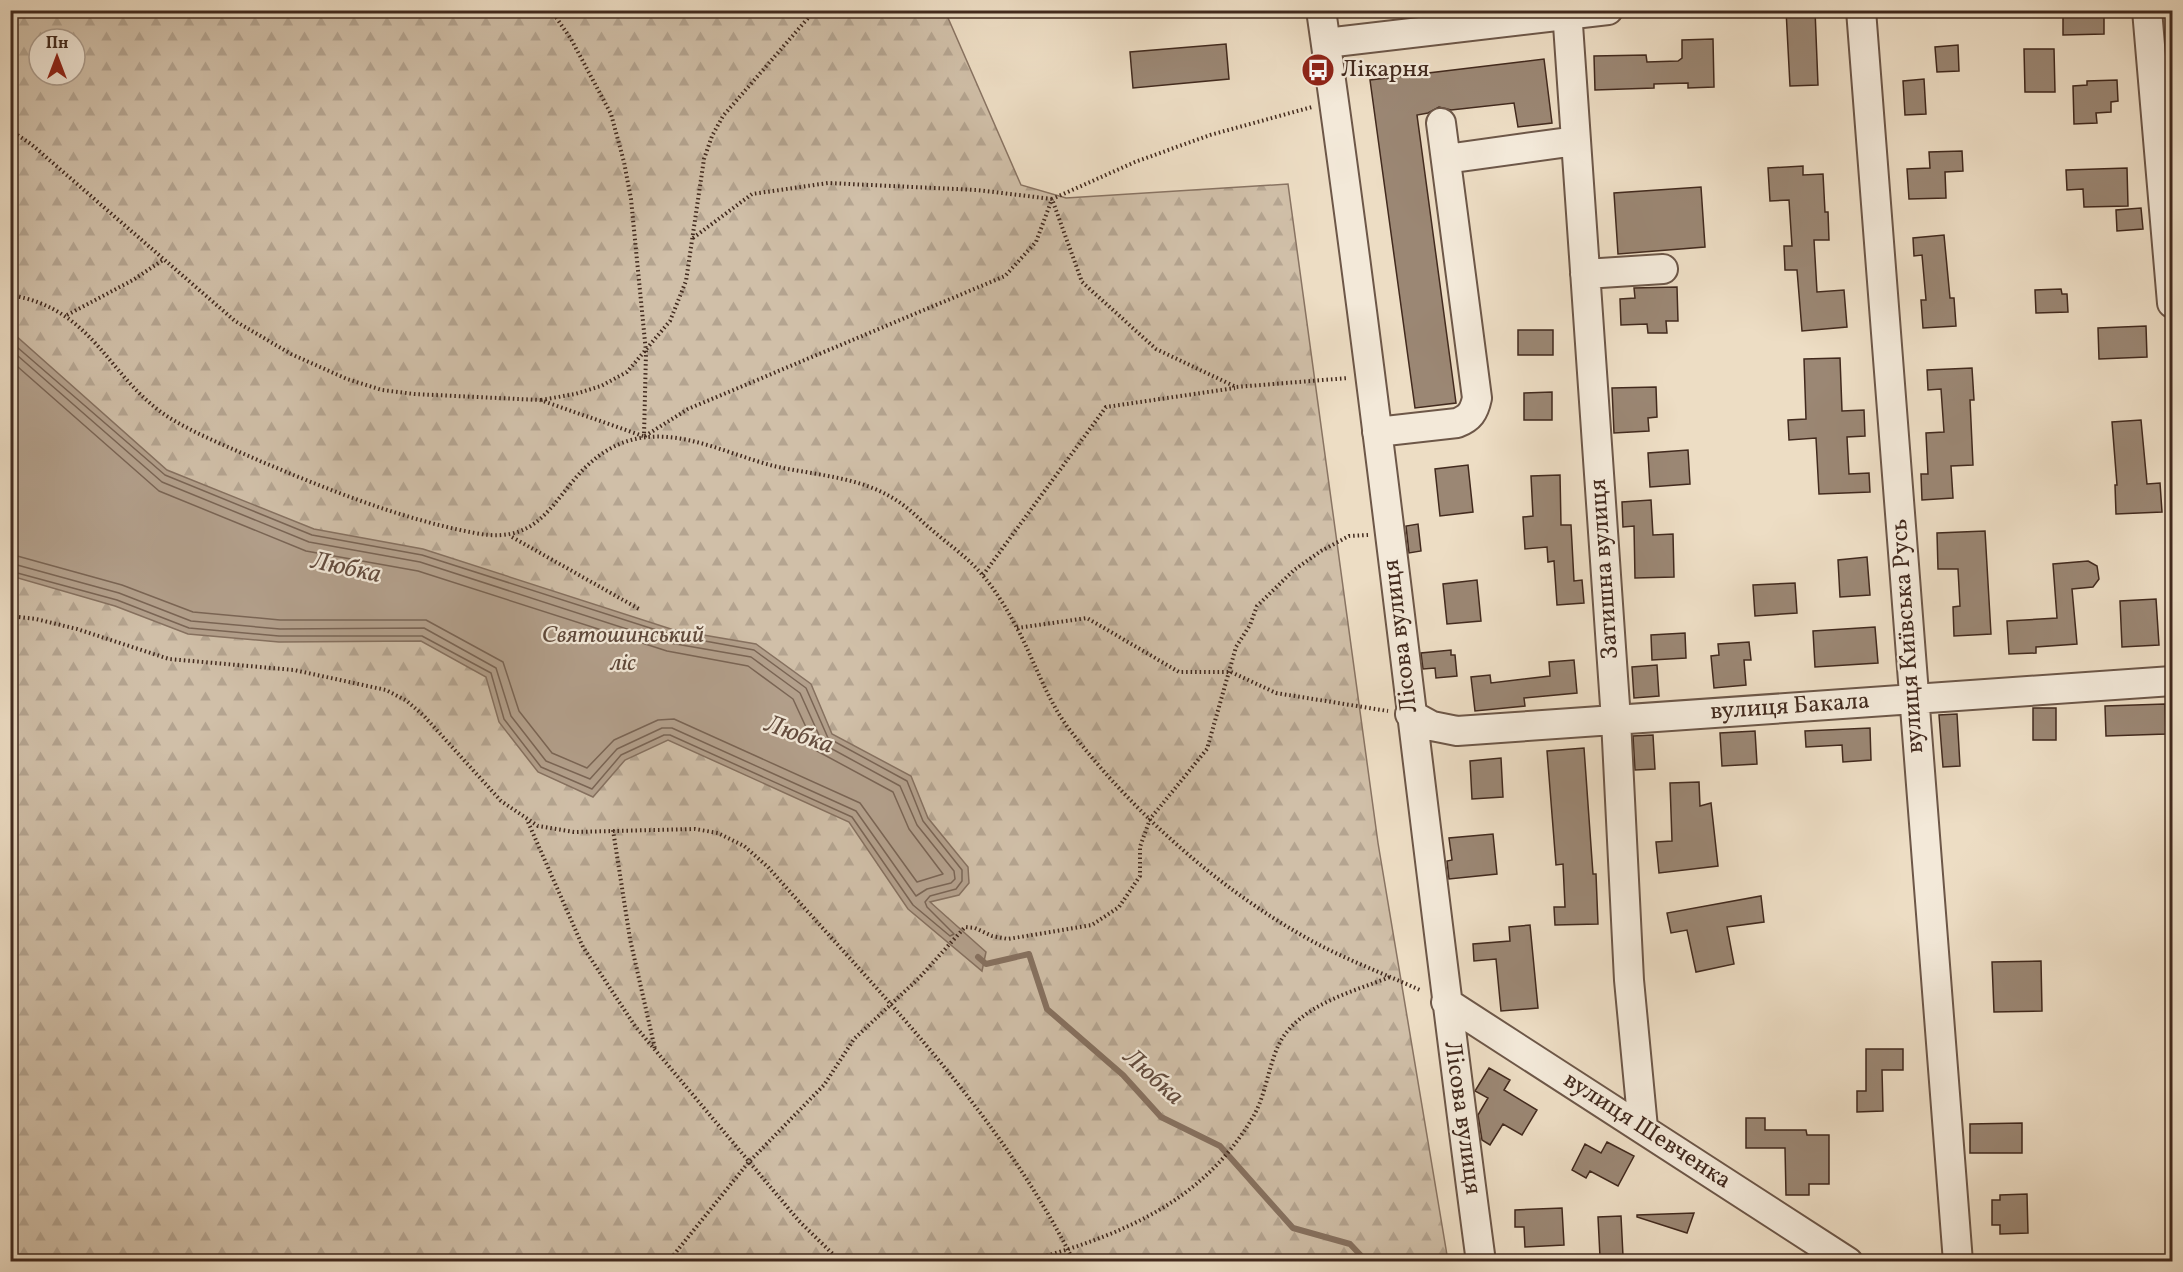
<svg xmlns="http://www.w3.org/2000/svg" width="2183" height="1272" viewBox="0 0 2183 1272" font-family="Vollkorn,serif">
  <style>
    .forest { fill: url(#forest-firs); stroke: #897463; stroke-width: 1.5; fill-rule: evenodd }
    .water { fill: #b3a08c; stroke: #867160; stroke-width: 1.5 }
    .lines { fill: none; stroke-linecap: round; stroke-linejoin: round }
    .shore { stroke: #7a6555; stroke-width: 1.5 }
    .stream { stroke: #867160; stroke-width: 6 }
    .building { fill: #9b8774; stroke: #422a1e; stroke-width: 1.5 }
    .minor-casing { stroke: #6d5748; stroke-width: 32 }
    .path { stroke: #422a1e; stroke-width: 4; stroke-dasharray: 1.5 3; stroke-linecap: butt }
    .minor { stroke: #f3e9d9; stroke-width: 28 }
    .labels { text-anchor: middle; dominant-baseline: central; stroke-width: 4.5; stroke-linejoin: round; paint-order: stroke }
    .poi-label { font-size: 24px; fill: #422a1e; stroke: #f3e9d9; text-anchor: start }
    .street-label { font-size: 24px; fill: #422a1e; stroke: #f3e9d9 }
    .park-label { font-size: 24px; font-style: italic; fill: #5e483a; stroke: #f3e9d9 }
    .water-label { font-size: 26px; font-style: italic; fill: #644d3f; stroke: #f3e9d9 }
  </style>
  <defs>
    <pattern id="forest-firs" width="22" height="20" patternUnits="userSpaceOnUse" patternTransform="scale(1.5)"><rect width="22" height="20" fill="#d0bfa8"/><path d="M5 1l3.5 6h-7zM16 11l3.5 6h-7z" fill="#b4a490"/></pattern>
  </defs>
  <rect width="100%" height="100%" fill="#edddc4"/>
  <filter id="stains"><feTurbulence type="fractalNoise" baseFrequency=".00333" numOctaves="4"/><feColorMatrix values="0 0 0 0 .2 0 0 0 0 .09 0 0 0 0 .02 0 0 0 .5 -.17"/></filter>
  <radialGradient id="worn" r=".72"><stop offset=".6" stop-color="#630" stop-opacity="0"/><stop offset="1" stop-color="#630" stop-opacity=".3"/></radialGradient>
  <path class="forest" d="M 10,11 L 945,11 L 1021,185 L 1066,198 L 1288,184 L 1378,843 L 1448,1261 L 11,1261 ZM 39,39 L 75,39 L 75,75 L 39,75 Z"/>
  <path class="water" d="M 11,335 L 15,335 L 167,470 L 314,529 L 423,549 L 674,630 L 756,644 L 811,684 L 832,734 L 911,776 L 928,818 L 968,867 L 969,883 L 959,895 L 930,902 L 986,952 L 982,971 L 908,909 L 849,822 L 668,740 L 625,760 L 593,797 L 538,772 L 499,722 L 486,677 L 421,641 L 279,642 L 188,634 L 115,606 L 11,576 Z"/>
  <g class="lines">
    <path class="shore" d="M 10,341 L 165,475 L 312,535 L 422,555 L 672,635 L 754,650 L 806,688 L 828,738 L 907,781 L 923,821 L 962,870 L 962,881 L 956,889 L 930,896 L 925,902 L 927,907 L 954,934 L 950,936 L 913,905 L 852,817 L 670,735 L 664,735 L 621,755 L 592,789 L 541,767 L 504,719 L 491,673 L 422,636 L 279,636 L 189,628 L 117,600 L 10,571
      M 10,349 L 162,482 L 309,542 L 420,562 L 670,643 L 751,657 L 800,693 L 823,744 L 900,786 L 917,825 L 954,871 L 955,879 L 951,883 L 927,889 L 916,896 L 856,811 L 672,728 L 662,728 L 617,749 L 590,779 L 546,761 L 511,716 L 496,668 L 424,628 L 280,629 L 191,621 L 119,593 L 10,563
      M 10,360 L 159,491 L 306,551 L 418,571 L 667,651 L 748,666 L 793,699 L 817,751 L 893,792 L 909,829 L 943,874 L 917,882 L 860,803 L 674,719 L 658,720 L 614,740 L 587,768 L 552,753 L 519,711 L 503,662 L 426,620 L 280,620 L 193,612 L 122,585 L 10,554"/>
    <path class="stream" d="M 978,957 L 986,964 L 1029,954 L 1047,1009 L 1123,1075 L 1161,1117 L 1220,1146 L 1293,1228 L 1350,1244 L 1367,1262"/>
  </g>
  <path class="building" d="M 1786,10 L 1815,10 L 1818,85 L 1790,86 Z
    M 2063,10 L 2104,10 L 2104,34 L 2063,35 Z
    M 1713,39 L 1714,87 L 1688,88 L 1688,83 L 1654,84 L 1654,88 L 1595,90 L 1594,56 L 1646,55 L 1647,62 L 1678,61 L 1682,58 L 1682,40 Z
    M 1226,44 L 1229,79 L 1133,88 L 1130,52 Z
    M 1958,45 L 1959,71 L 1937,72 L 1935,47 Z
    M 2024,49 L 2054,49 L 2055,92 L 2025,92 Z
    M 1544,59 L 1552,123 L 1518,127 L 1514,103 L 1451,110 L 1439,107 L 1428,113 L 1417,115 L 1456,403 L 1415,408 L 1370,80 Z
    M 1924,79 L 1926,114 L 1905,115 L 1903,81 Z
    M 2117,80 L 2118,101 L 2111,102 L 2111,112 L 2096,113 L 2097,123 L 2074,124 L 2073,86 L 2087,85 L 2087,81 Z
    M 1962,151 L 1963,171 L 1945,172 L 1946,198 L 1909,199 L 1907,169 L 1930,168 L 1929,152 Z
    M 1803,166 L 1803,175 L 1823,174 L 1825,212 L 1828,212 L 1829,240 L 1814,240 L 1817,292 L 1844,290 L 1847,327 L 1802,331 L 1797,270 L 1785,270 L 1784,246 L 1792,246 L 1789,200 L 1770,201 L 1768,168 Z
    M 2127,168 L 2128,206 L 2084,207 L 2083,189 L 2067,190 L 2066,170 Z
    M 1701,187 L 1705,247 L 1618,254 L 1614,193 Z
    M 2141,208 L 2143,229 L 2117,231 L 2116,210 Z
    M 1944,235 L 1950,298 L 1954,298 L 1956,326 L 1923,328 L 1921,300 L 1926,300 L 1922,255 L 1914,256 L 1913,238 Z
    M 1677,287 L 1678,321 L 1666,321 L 1667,333 L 1648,333 L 1647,324 L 1621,325 L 1620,299 L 1635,298 L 1634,288 Z
    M 2061,289 L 2062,294 L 2067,294 L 2068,312 L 2036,313 L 2035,290 Z
    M 2146,326 L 2147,357 L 2099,359 L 2098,328 Z
    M 1518,330 L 1553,330 L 1553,355 L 1518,355 Z
    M 1840,358 L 1842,411 L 1864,410 L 1865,436 L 1847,437 L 1849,474 L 1869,473 L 1870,492 L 1819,494 L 1816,438 L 1789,440 L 1788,420 L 1806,419 L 1804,359 Z
    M 1972,368 L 1974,400 L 1970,400 L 1973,465 L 1951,466 L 1953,498 L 1922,500 L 1921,474 L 1928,474 L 1926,433 L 1944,432 L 1941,389 L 1928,390 L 1927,370 Z
    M 1656,387 L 1657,417 L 1648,418 L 1649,431 L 1614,433 L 1612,388 Z
    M 1552,392 L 1552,420 L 1524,420 L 1524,393 Z
    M 2141,420 L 2147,484 L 2160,483 L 2162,512 L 2116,514 L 2115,485 L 2117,485 L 2112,422 Z
    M 1688,450 L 1690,484 L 1650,487 L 1648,453 Z
    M 1468,465 L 1473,512 L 1440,516 L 1435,469 Z
    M 1560,475 L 1561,525 L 1571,525 L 1574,581 L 1582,580 L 1584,603 L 1557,605 L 1554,561 L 1548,562 L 1547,547 L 1525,549 L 1523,517 L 1533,516 L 1531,476 Z
    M 1651,500 L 1653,535 L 1673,534 L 1674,577 L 1635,578 L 1634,526 L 1623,527 L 1622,502 Z
    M 1418,524 L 1421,551 L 1409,553 L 1406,526 Z
    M 1985,531 L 1991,634 L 1954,636 L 1953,607 L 1960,606 L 1958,569 L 1938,569 L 1937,533 Z
    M 1867,557 L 1870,595 L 1840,597 L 1838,560 Z
    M 2088,561 L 2097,566 L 2099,579 L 2093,587 L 2072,589 L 2077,644 L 2036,647 L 2036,653 L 2009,654 L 2007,621 L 2057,618 L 2053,564 Z
    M 1477,580 L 1481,621 L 1447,624 L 1443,584 Z
    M 1795,583 L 1797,613 L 1755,616 L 1753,585 Z
    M 2156,599 L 2159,645 L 2122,647 L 2120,601 Z
    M 1875,627 L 1878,663 L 1815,667 L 1813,631 Z
    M 1685,633 L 1686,658 L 1652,660 L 1651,635 Z
    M 1749,642 L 1751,660 L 1744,660 L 1746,685 L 1714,688 L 1711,656 L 1719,655 L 1718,644 Z
    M 1451,650 L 1451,655 L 1455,655 L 1457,676 L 1436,678 L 1435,668 L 1423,669 L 1421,653 Z
    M 1574,660 L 1577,693 L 1524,698 L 1525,706 L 1475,711 L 1471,677 L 1490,675 L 1491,683 L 1550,676 L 1549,662 Z
    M 1657,665 L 1659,696 L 1634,698 L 1632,667 Z
    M 2165,704 L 2166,734 L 2106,736 L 2105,706 Z
    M 2033,708 L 2056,708 L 2056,740 L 2033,740 Z
    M 1957,714 L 1960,766 L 1943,767 L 1939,715 Z
    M 1870,728 L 1871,760 L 1843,762 L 1842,745 L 1806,747 L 1805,731 Z
    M 1755,731 L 1757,764 L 1722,766 L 1720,733 Z
    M 1653,735 L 1655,769 L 1635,770 L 1633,736 Z
    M 1584,748 L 1593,874 L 1596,874 L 1598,924 L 1555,925 L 1554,907 L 1565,907 L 1563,864 L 1556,865 L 1547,751 Z
    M 1501,758 L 1503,797 L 1472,799 L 1470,761 Z
    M 1699,782 L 1700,806 L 1711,803 L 1718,866 L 1659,873 L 1656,842 L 1672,841 L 1670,783 Z
    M 1493,834 L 1497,874 L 1449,879 L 1447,861 L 1452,860 L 1449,838 Z
    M 1761,896 L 1764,922 L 1727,927 L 1734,964 L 1696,972 L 1687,930 L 1671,933 L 1667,913 Z
    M 1530,925 L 1538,1008 L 1501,1011 L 1496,959 L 1474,961 L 1473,944 L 1510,941 L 1509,927 Z
    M 2041,961 L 2042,1011 L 1994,1012 L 1992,962 Z
    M 1866,1049 L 1903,1049 L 1903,1070 L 1882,1070 L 1883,1111 L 1857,1112 L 1857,1091 L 1866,1091 Z
    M 1489,1068 L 1510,1080 L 1504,1090 L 1537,1110 L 1522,1135 L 1503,1124 L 1490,1145 L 1482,1140 L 1478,1115 L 1488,1098 L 1475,1091 Z
    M 1746,1118 L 1765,1118 L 1765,1130 L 1806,1130 L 1807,1135 L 1829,1135 L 1829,1184 L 1809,1184 L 1809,1195 L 1786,1195 L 1785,1148 L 1746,1148 Z
    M 2022,1123 L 2022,1153 L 1970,1153 L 1970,1124 Z
    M 1607,1142 L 1634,1156 L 1618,1186 L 1590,1171 L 1586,1178 L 1572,1170 L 1585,1144 L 1601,1153 Z
    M 2027,1194 L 2028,1233 L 2000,1234 L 2000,1225 L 1992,1225 L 1992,1200 L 2000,1200 L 2000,1195 Z
    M 1562,1208 L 1564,1245 L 1525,1247 L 1524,1227 L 1515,1227 L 1515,1210 Z
    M 1694,1213 L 1687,1233 L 1637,1217 L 1637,1215 Z
    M 1621,1216 L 1623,1256 L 1600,1257 L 1598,1217 Z"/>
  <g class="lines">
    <g class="minor-casing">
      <path id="minor" d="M 1321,10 C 1381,426 1425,845 1481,1262
        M 1567,10 L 1616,720 L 1629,980 L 1643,1128
        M 1861,10 L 1958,1262
        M 2147,10 L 2172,303
        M 1326,43 L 1608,10
        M 1446,159 L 1576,141
        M 1585,274 L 1663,269
        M 1377,432 L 1457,423 C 1470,418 1474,412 1477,398 L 1441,123
        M 1410,714 L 1432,726 L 1457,731 L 2172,681
        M 1446,1002 L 1848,1262"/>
    </g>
    <path class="path" d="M 551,10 L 571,39 L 611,114 L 624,162 L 631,199 L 646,352 L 644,436
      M 10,130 L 31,144 L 235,321 L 291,354 L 347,379 L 382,390 L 414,394 L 540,400 L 643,436
      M 693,238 L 752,194 L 828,183 L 977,190 L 1052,199 L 1082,282 L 1156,349 L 1236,387 L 1348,378
      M 10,295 C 97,309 108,381 173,420 C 200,436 231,448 260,461 C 329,490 401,519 475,533 C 551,548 554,483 606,451 C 661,417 719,452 774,466 C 817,476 861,476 899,502 C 911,510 921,521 932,530 C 949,545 970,559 984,577 C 996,591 1008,611 1017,628 C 1035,662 1046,698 1069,729 C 1132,811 1214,885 1303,936 C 1341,958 1383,973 1422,991
      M 67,315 L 133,280 L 163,260
      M 541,400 L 575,394 L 601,386 L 627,372 L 670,321 L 686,281 L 704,159 L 712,136 L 723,116 L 815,10
      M 645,436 L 688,409 L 1005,276 L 1036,242 L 1052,199 L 1135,162 L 1210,135 L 1312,107
      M 512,537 L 639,609
      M 983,575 L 1106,407 L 1235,388
      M 10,616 L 36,619 L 77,629 L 169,659 L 294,670 L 386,690 L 407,701 L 424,716 L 501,801 L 538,826 L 574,832 L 695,829 L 718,833 L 744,846 L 768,867 C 878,992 999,1111 1074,1262
      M 1017,628 L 1087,618 L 1179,672 L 1231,672 L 1276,693 L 1388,711
      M 528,822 L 583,947 L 635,1026 L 799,1221 L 841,1262
      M 613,830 L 630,939 L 655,1049
      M 668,1262 L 748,1163 L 824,1085 L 854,1039 L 919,978 L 965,927 L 975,928 L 992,936 L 1008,939 L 1092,925 L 1119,907 L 1140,876 L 1140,847 L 1150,819 L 1207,749 L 1236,647 L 1250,625 L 1257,606 L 1294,570 L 1321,551 L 1349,536 L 1368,535
      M 1025,1262 C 1118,1236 1201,1205 1253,1117 C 1266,1095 1268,1067 1279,1044 C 1299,1005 1352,992 1390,977"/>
    <use href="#minor" class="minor"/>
  </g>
  <defs>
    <g id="bus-disc" transform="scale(1.725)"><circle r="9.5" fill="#8f2418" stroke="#f3e9d9"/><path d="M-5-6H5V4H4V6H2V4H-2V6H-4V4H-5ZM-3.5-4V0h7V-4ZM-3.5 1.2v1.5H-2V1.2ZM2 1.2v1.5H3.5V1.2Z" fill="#fff"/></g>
  </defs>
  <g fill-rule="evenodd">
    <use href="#bus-disc" x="1318" y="70"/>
  </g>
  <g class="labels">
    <g class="poi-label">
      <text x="1341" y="70">Лікарня</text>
    </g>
    <g class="street-label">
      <text transform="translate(1605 569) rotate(-94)">Затишна вулиця</text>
      <text transform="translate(1401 636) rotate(-97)">Лісова вулиця</text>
      <text transform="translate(1908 636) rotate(-94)">вулиця Київська Русь</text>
      <text transform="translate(1790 707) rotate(-4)">вулиця Бакала</text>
      <text transform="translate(1462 1118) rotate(82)">Лісова вулиця</text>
      <text transform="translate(1647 1131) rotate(33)">вулиця Шевченка</text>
    </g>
    <g class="park-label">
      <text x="623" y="636">Святошинський<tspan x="623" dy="28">ліс</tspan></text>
    </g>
    <g class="water-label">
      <text transform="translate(346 568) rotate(12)">Любка</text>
      <text transform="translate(799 735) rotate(19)">Любка</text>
      <text transform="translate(1153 1077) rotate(42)">Любка</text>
    </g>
  </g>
  <rect width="2183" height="1272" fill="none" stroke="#edddc4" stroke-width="36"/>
  <rect x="12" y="12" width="2159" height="1248" fill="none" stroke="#422a1e" stroke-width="3"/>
  <rect x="18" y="18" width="2147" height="1236" fill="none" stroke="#422a1e" stroke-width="1.5"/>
  <g transform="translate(57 57)"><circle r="28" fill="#f3e9d9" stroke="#ac9d8e" stroke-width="1.5"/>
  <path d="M0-4.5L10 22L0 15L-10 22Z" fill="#8f2418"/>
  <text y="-9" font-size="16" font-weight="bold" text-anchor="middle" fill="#422a1e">Пн</text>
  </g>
  <rect width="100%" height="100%" filter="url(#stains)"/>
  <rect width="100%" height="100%" fill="url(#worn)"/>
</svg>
